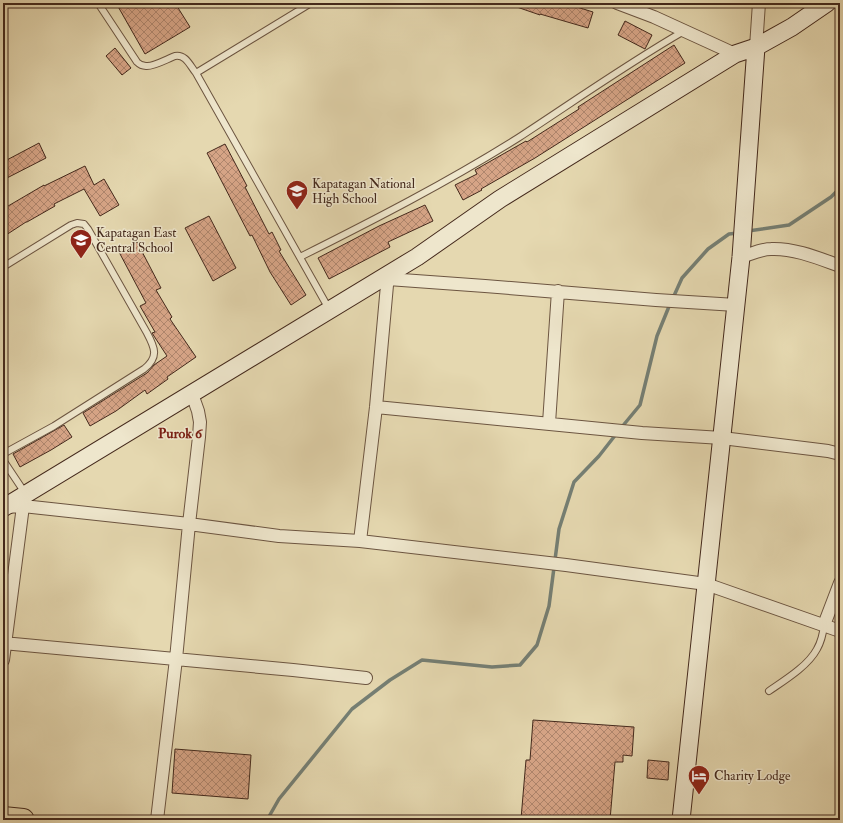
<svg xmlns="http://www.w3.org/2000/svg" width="843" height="823" viewBox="0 0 843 823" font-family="'IM FELL Double Pica',serif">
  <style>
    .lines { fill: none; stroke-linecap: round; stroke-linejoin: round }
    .stream { stroke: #757f74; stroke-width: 3.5 }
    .building { fill: url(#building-cross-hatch); stroke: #44291c }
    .lane-casing { stroke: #6c5541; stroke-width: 8 }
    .street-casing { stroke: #6c5541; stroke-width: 14 }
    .secondary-casing { stroke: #44291c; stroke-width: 19 }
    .highway-casing { stroke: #44291c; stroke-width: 24 }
    .lane { stroke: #eee6cc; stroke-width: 6 }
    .street { stroke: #eee6cc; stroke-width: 12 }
    .secondary { stroke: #eee6cc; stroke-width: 17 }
    .highway { stroke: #e5d8b0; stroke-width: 22 }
    .labels { text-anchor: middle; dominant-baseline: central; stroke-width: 3; stroke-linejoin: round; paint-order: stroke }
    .poi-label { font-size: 13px; fill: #44291c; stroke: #eee6cc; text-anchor: start }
    .neighbourhood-label { font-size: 14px; font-weight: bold; fill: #7a1f14; stroke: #eee6cc }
  </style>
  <defs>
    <pattern id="building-cross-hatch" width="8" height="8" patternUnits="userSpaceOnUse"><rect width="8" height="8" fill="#d6a486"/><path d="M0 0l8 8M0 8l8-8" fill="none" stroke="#af866d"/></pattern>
  </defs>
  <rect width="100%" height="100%" fill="#e5d8b0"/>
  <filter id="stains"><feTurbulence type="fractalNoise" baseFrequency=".005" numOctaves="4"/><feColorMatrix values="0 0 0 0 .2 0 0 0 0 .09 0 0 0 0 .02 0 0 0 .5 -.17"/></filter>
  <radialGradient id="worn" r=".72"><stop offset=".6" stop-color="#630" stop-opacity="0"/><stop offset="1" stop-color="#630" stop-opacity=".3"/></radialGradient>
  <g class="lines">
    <path class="stream" d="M 748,231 L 789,225 L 831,197 L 840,188
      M 673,298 L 682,278 L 708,249 L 729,234 L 738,233
      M 621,428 L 640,405 L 657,336 L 670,304
      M 267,820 L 279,799 L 352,709 L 390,680 L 422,660 L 492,667 L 520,665 L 537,645 L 549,606 L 559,529 L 574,482 L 599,456 L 617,433"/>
  </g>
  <path class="building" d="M 116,3 L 175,3 L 190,27 L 145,54 Z
    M 511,3 L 564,3 L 593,12 L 588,28 L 540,14 L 540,15 L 511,5 Z
    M 625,21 L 652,35 L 645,49 L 618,35 Z
    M 674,45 L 685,63 L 535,158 L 481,189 L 482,190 L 463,200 L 455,185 L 477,174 L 475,170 L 526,141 L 527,142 L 579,109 L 578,107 Z
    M 115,48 L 131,68 L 122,75 L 106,56 Z
    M 39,143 L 46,158 L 3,180 L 3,162 Z
    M 225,144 L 247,186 L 245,187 L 269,234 L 272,232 L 281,250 L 279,251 L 306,295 L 291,305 L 270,272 L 252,235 L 250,236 L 207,153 Z
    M 85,166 L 94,185 L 104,179 L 119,205 L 100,216 L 84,189 L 54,204 L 55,206 L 27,222 L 26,222 L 3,237 L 3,209 L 44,185 L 44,186 Z
    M 425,205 L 433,221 L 388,242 L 390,247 L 329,279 L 318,258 L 379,226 Z
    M 209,216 L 236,268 L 213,281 L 185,228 Z
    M 137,242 L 161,288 L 156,290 L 172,317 L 170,319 L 196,357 L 167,377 L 168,379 L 147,394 L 145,390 L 116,411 L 90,426 L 83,413 L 147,373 L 154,365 L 167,356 L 152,333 L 155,332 L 140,306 L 146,303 L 119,252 Z
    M 64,425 L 72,437 L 51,450 L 20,467 L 13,454 Z
    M 533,720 L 634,727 L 632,756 L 623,755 L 623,762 L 615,762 L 610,820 L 531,820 L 521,819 L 526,760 L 530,760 Z
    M 175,749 L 251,755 L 248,799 L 172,793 Z
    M 648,760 L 669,762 L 668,780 L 647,778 Z"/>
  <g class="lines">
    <g class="lane-casing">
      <path id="lane" d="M 98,3 L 137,62 C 139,64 142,66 146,66 C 153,67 167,59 175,56 C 186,54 190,66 196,73 L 329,309
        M 196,73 L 311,3
        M 300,257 C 374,220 448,182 518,138 C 573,102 627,64 684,31
        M 3,267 L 71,225 L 77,223 L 84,224 L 88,229 L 147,333 C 155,348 159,357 144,369 L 54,426 L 3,454
        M 3,460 L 25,493
        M 769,691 C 785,680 808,666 817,649 C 821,642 823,634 824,625"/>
    </g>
    <g class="street-casing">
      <path id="street" d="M 617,3 L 654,17 L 735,54
        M 756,47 L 759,3
        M 741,257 C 751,254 761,249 771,249 C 794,248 818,258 840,266
        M 388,279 L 485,286 L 656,300 L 736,305
        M 376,407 L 642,433 L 722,438 L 828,451 L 840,454
        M 549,423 L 558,291
        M 6,507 L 23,506 L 189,524 L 279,536 L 360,541 L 566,565 L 706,584 L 840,631
        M 360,541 L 376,407 L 388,274
        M 824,625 L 840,583
        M 3,643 L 293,670 L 366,678
        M 3,660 L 23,506
        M 157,820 L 176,659 L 189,524 L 199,437 L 200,422 L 198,411 L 192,394"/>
    </g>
    <g class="secondary-casing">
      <path id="secondary" d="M 3,508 L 417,257 L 500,199 L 735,54 L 756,47 L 792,27 L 827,3
        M 681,820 L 741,257 L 756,47"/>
    </g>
    <g class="highway-casing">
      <path id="highway" d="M 3,818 L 23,820"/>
    </g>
    <use href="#lane" class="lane"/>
    <use href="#street" class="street"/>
    <use href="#secondary" class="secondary"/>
    <use href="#highway" class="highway"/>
  </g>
  <defs>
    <g id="school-pin" transform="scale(1.15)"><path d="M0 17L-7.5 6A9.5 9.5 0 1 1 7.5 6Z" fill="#8f2418" stroke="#eee6cc"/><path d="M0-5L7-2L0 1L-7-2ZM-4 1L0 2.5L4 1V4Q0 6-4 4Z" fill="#fff"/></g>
    <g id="hotel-pin" transform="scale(1.15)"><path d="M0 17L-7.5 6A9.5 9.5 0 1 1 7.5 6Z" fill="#8f2418" stroke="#eee6cc"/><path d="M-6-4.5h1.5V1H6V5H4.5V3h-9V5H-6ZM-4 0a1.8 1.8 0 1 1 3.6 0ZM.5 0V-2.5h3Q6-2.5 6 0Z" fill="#fff"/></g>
  </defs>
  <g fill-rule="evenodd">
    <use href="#school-pin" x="297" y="191"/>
    <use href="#school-pin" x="81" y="240"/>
    <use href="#hotel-pin" x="699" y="776"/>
  </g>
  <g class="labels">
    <g class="poi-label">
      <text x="312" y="184">Kapatagan National<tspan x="312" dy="15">High School</tspan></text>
      <text x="96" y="233">Kapatagan East<tspan x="96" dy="15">Central School</tspan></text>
      <text x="714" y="776">Charity Lodge</text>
    </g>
    <g class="neighbourhood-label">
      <text x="180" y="433">Purok 6</text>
    </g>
  </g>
  <rect width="843" height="823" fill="none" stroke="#e5d8b0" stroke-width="16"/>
  <rect x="4" y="4" width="835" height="815" fill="none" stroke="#44291c" stroke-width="2"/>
  <rect x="8" y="8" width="827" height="807" fill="none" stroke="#44291c"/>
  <rect width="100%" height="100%" filter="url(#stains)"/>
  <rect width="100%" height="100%" fill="url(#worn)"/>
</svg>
